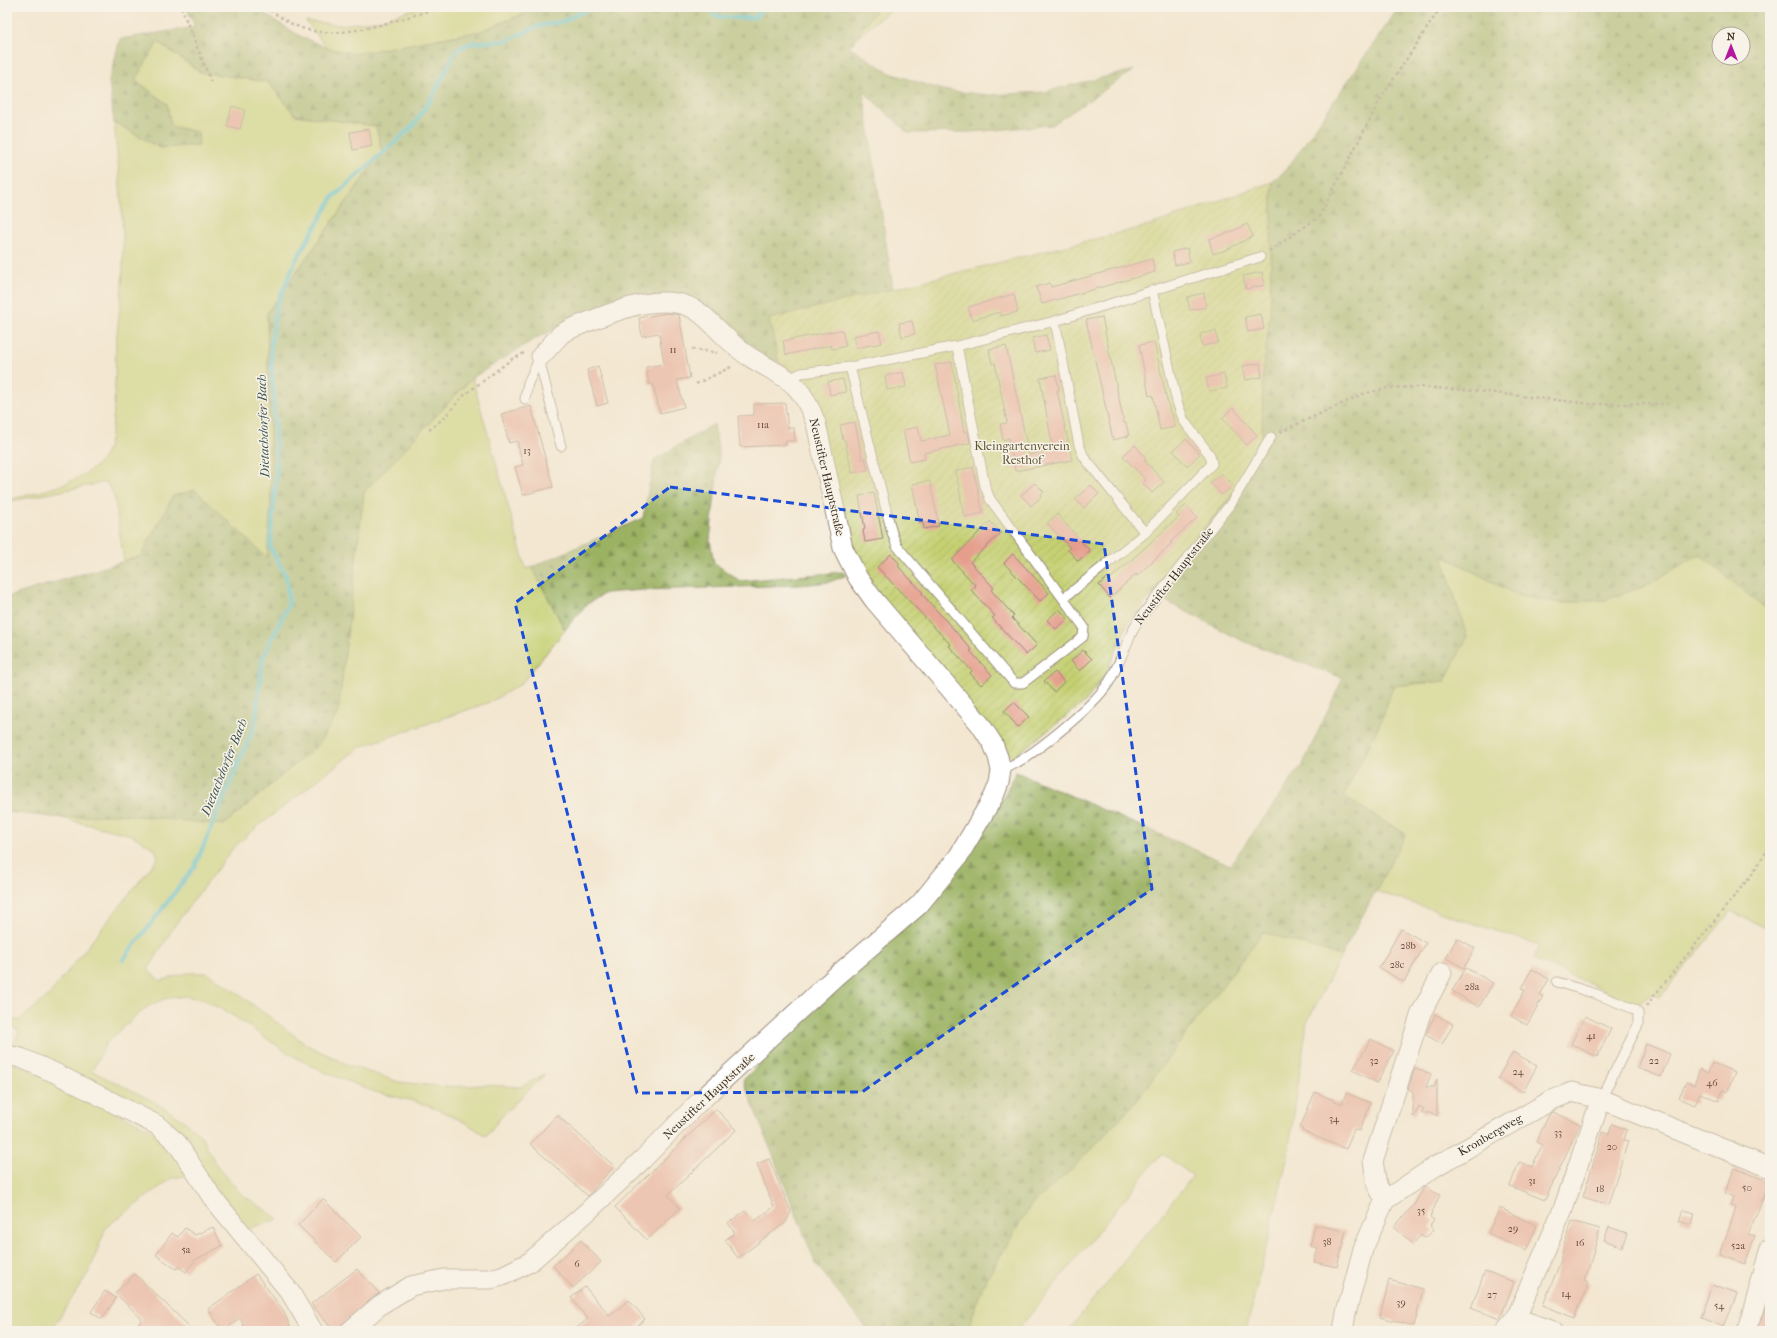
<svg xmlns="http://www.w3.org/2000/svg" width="1777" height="1338" viewBox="0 0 1777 1338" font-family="'IM FELL French Canon',serif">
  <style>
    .green { fill: #c4d072; stroke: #807d48 }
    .forest { fill: url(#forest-firs); stroke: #6b6e41; fill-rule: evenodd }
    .garden { fill: url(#garden-furrows); stroke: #807d48 }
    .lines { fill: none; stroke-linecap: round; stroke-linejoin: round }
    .stream { stroke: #4ebdc4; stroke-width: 4.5 }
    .building { fill: #e59d8c }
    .service-casing { stroke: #978878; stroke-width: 11 }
    .minor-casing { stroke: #978878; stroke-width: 21 }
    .path { stroke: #978878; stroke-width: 2.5; stroke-dasharray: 3 3; stroke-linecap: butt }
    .service { stroke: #fff; stroke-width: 9 }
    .minor { stroke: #fff; stroke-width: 19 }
    .marked { fill: none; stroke: #1d4ed8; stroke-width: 3; stroke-dasharray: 8 5; stroke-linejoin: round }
    .labels { text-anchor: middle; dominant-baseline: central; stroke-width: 3; stroke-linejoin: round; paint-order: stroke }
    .number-label { font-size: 10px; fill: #66473a }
    .park-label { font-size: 12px; fill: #5d5433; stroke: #f7f3e8 }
    .street-label { font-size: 12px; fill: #3b2a1e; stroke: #f7f3e8 }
    .water-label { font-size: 13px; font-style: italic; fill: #415650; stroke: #f7f3e8 }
  </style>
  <defs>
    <pattern id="forest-firs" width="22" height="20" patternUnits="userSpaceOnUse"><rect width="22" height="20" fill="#9bb264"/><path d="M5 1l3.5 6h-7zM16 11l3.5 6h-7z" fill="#809152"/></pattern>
    <pattern id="garden-furrows" width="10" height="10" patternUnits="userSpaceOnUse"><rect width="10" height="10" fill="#c4d072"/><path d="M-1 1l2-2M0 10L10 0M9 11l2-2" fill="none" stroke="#a9b362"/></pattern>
  </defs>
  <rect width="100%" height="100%" fill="#f7f3e8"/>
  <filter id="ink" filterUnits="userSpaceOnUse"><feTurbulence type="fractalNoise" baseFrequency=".025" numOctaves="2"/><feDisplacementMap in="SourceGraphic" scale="8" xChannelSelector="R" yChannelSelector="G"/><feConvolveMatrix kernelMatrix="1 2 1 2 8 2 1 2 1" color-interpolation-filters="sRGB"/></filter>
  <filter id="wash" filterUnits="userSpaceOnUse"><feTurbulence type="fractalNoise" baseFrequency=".012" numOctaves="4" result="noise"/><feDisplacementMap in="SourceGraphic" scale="16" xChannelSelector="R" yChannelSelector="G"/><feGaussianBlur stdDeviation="0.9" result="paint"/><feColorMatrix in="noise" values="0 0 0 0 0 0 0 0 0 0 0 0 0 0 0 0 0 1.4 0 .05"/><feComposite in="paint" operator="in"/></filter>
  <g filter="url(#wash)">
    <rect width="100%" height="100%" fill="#f3e7d1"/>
    <path class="green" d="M 420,7 L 540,7 L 481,31 L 355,54 L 327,48 L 306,21 L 341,25 L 380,20 Z
      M 878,7 L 895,7 L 872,24 L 849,47 Z
      M 158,42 L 200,72 L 268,82 L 295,115 L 376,126 L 382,152 L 267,313 L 271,504 L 267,559 L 195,490 L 173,496 L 141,556 L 124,561 L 114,495 L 106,482 L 7,502 L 7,500 C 36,493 80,484 101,461 C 118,442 114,371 116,345 C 119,313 124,280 123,249 C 123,206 118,164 114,122 L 160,148 L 171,126 L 167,104 L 135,79 Z
      M 472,378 L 526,569 L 532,567 L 565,630 L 521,684 L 490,702 L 360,747 L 251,832 L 233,848 L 175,925 L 148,970 L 160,981 L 187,973 L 207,973 L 229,987 L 307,1045 L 348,1065 L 399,1082 L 447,1087 L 482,1085 L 521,1087 L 545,1074 L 503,1115 L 486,1136 L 466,1123 L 439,1110 L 413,1101 L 375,1092 L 317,1069 L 288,1053 L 235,1017 L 205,1000 L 185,996 L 164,999 L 149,1006 L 136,1016 L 106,1043 L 92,1071 L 151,1100 L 183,1120 L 202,1137 L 215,1163 L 241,1194 L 279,1219 L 248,1229 L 205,1175 L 187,1146 L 15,1051 L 13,1045 L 20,1031 L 11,1026 L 7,1033 L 7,1017 L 19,1021 L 49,995 L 158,858 L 155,849 L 132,835 L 61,818 L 119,814 L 224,825 L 338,712 L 364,491 Z
      M 1700,553 L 1770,613 L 1770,930 L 1731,911 L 1660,997 L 1651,994 L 1638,1005 L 1534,959 L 1539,945 L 1375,891 L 1405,834 L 1343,797 L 1382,719 L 1393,686 L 1445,681 L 1442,555 L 1519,596 L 1562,603 L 1605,600 L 1645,586 Z
      M 1263,931 L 1341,956 L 1307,1022 L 1288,1155 L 1246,1331 L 1068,1331 L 1193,1176 L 1162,1153 L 1017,1331 L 967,1331 L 983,1285 L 1030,1206 L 1073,1168 L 1132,1106 Z
      M 7,1061 L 19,1065 L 164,1136 L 191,1175 L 172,1178 L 106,1227 L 90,1270 L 51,1331 L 7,1331 L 7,1078 L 12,1073 L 7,1066 Z"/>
    <path class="forest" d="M 186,7 L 253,7 L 300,36 L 327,48 L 355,54 L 481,31 L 540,7 L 878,7 L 849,47 L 890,73 L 942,90 L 989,95 L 1043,92 L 1134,70 L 1052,125 L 972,132 L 908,133 L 863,91 L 893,289 L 769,319 L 779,362 L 765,357 L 702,307 L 585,316 L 538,337 L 472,378 L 364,492 L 338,713 L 318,745 L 224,825 L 119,814 L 61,818 L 7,812 L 7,597 L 141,556 L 173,496 L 195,490 L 267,558 L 271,504 L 267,313 L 382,152 L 376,126 L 295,115 L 268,82 L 200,72 L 158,42 L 135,80 L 167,104 L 171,126 L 198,132 L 199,145 L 160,148 L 114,122 L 109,81 L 120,39 L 195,27 Z
      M 1399,7 L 1770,7 L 1770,613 L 1700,554 L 1645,586 L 1605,600 L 1562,603 L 1519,596 L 1442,555 L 1467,637 L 1445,681 L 1393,686 L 1382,719 L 1343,797 L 1406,834 L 1341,956 L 1263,932 L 1132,1106 L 1073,1168 L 1030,1206 L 983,1285 L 967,1331 L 869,1331 L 816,1264 L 743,1080 L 852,974 L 977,840 L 999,806 L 1016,772 L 1230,865 L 1303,764 L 1343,678 L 1243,641 L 1152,594 L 1236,489 L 1262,437 L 1263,375 L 1270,312 L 1272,182 L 1287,169 ZM 1719,34 L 1743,34 L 1743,58 L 1719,58 Z
      M 714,424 L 719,456 L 710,540 L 714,563 L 740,581 L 842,572 L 847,575 L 829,582 L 801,585 L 642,590 L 605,593 L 586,605 L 565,630 L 532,567 L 643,518 L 654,460 Z"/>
    <path class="garden" d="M 1272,182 L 1270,312 L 1263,375 L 1262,437 L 1236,489 L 1127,624 L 1107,672 L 1085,702 L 1012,758 L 858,570 L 804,384 L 779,362 L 769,319 L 1148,226 Z"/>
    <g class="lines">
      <path class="stream" d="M 712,7 L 715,16 L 738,18 L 756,17 L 763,7
        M 123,960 L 195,866 L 255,724 L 263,657 L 289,603 L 286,576 L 270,547 L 277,470 L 271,347 L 276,306 L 296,260 L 333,197 L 413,126 L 434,94 L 456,50 L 471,43 L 505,41 L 539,26 L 564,21 L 591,7"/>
    </g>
    <g id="blocks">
      <path class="building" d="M 232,106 L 245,110 L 240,129 L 227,126 Z
        M 369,129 L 372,146 L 353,150 L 350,132 Z
        M 1247,224 L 1253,236 L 1226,250 L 1213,254 L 1209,239 L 1231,232 Z
        M 1187,248 L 1190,262 L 1175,265 L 1172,252 Z
        M 1152,259 L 1155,272 L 1042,304 L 1036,287 L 1050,283 L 1051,287 Z
        M 1262,272 L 1265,285 L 1246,289 L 1243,276 Z
        M 1204,293 L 1206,307 L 1190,310 L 1187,297 Z
        M 1014,294 L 1018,312 L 1001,316 L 1000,312 L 972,320 L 968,307 Z
        M 667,313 L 679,315 L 690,378 L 677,380 L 684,407 L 660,413 L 653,384 L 649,384 L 646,367 L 664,364 L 659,333 L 642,336 L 639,318 Z
        M 1261,314 L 1264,329 L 1248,332 L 1245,317 Z
        M 1102,317 L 1124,423 L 1126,423 L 1129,436 L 1113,440 L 1086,320 Z
        M 912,321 L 915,334 L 902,337 L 899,323 Z
        M 840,330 L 842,330 L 846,346 L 832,349 L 831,345 L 786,355 L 783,341 Z
        M 879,331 L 882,343 L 856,348 L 853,336 Z
        M 1216,331 L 1218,343 L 1202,346 L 1200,334 Z
        M 1046,335 L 1050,350 L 1035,353 L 1032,338 Z
        M 1154,342 L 1170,413 L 1172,413 L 1175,427 L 1160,430 L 1153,395 L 1149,396 L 1139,345 Z
        M 1006,346 L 1029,455 L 1053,449 L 1040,378 L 1056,375 L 1059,390 L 1057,390 L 1072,460 L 1015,471 L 1009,438 L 1003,440 L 1000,424 L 1007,423 L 995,363 L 992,364 L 989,349 Z
        M 952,362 L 964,432 L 968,431 L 970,443 L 924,453 L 925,459 L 910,462 L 903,430 L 918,427 L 921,441 L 950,435 L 935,365 Z
        M 1260,363 L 1262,377 L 1245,380 L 1242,366 Z
        M 598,366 L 608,403 L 597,406 L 587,370 Z
        M 903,372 L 906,387 L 887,390 L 885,376 Z
        M 1224,374 L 1227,388 L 1209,391 L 1206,378 Z
        M 843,379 L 846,392 L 830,395 L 828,382 Z
        M 785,403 L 788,428 L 794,428 L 795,441 L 785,441 L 786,445 L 740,447 L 738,416 L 754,415 L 754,404 Z
        M 531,406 L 553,487 L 523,495 L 515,467 L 523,465 L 517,441 L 509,443 L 501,414 Z
        M 1233,408 L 1257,435 L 1247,445 L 1222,418 Z
        M 855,422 L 862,459 L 865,458 L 868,470 L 852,473 L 845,440 L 843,440 L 840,425 Z
        M 1186,439 L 1200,454 L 1187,466 L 1173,451 Z
        M 1135,445 L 1146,458 L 1144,460 L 1164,482 L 1152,493 L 1143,483 L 1146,480 L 1123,456 Z
        M 973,467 L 983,513 L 964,517 L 956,471 Z
        M 1221,473 L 1233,485 L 1222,495 L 1210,483 Z
        M 930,481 L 939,526 L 924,529 L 923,523 L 920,523 L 912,484 Z
        M 1035,483 L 1044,492 L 1041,494 L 1042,496 L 1031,506 L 1021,495 Z
        M 1091,485 L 1099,494 L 1084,508 L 1075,499 Z
        M 874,493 L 883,539 L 865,542 L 863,530 L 865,529 L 859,496 Z
        M 1186,505 L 1197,518 L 1170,542 L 1172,543 L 1137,576 L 1136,574 L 1110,598 L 1099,585 L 1108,577 L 1110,579 L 1179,517 L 1176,514 Z
        M 1057,514 L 1090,551 L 1078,561 L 1068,550 L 1070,548 L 1047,523 Z
        M 990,521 L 1001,533 L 970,562 L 994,588 L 991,590 L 1014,616 L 1012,618 L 1037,645 L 1026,655 L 992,618 L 995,616 L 971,590 L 976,586 L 952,560 Z
        M 891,554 L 900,564 L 898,566 L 923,593 L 922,594 L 972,650 L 970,651 L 992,675 L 981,685 L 970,673 L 972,671 L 949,646 L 951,645 L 877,567 Z
        M 1013,554 L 1049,593 L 1040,601 L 1004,563 Z
        M 1059,609 L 1068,619 L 1056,629 L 1047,620 Z
        M 1083,650 L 1092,659 L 1080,671 L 1071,661 Z
        M 1055,672 L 1064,682 L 1054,692 L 1044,681 Z
        M 1014,702 L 1029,717 L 1018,727 L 1004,711 Z
        M 1401,929 L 1426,943 L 1404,982 L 1379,968 Z
        M 1457,938 L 1475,948 L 1464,968 L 1446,958 Z
        M 1466,968 L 1493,983 L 1479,1007 L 1452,991 Z
        M 1532,969 L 1549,979 L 1540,995 L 1543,996 L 1527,1025 L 1511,1016 L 1525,990 L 1521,988 Z
        M 1435,1014 L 1453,1024 L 1442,1044 L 1426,1035 Z
        M 1585,1016 L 1611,1029 L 1597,1057 L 1571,1044 Z
        M 1371,1039 L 1394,1051 L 1377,1083 L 1353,1070 Z
        M 1646,1044 L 1670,1054 L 1661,1077 L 1637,1068 Z
        M 1513,1052 L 1537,1066 L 1523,1092 L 1498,1078 Z
        M 1712,1063 L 1735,1072 L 1727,1092 L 1723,1090 L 1719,1101 L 1700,1093 L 1695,1105 L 1679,1098 L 1686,1082 L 1694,1085 L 1700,1069 L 1708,1073 Z
        M 1415,1068 L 1431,1074 L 1426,1087 L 1434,1087 L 1437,1079 L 1437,1116 L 1432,1113 L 1421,1113 L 1424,1109 L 1419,1106 L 1414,1117 L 1413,1117 L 1413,1091 L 1408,1089 Z
        M 1315,1092 L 1342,1104 L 1346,1093 L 1371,1103 L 1359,1131 L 1354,1129 L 1346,1149 L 1302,1131 L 1303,1129 L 1300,1128 Z
        M 716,1109 L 736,1130 L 668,1195 L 680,1208 L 647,1240 L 615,1207 Z
        M 1553,1112 L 1580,1124 L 1545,1200 L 1510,1186 L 1519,1162 L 1532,1167 L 1542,1145 L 1536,1142 L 1549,1115 Z
        M 557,1115 L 614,1166 L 588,1196 L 530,1144 Z
        M 1612,1124 L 1627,1130 L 1624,1140 L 1628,1141 L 1608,1205 L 1583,1197 L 1603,1132 L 1609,1134 Z
        M 769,1159 L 791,1212 L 786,1222 L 738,1258 L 725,1240 L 735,1233 L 728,1223 L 745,1211 L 755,1221 L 774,1207 L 757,1164 Z
        M 1735,1168 L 1770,1182 L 1748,1234 L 1755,1236 L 1745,1264 L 1720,1255 L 1736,1208 L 1730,1205 L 1733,1197 L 1724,1193 Z
        M 1424,1187 L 1440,1195 L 1430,1217 L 1434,1220 L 1430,1226 L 1434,1230 L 1425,1238 L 1421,1235 L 1413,1244 L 1394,1227 L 1414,1205 Z
        M 323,1199 L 361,1237 L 336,1262 L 298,1225 Z
        M 1500,1208 L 1537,1226 L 1526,1250 L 1488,1233 Z
        M 1683,1210 L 1694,1213 L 1691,1225 L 1679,1221 Z
        M 1572,1221 L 1600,1229 L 1585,1281 L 1589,1283 L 1574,1318 L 1543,1305 L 1562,1258 L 1560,1258 Z
        M 1315,1225 L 1346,1231 L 1337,1267 L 1314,1262 L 1318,1248 L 1310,1246 Z
        M 213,1227 L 222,1246 L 195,1260 L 186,1272 L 179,1267 L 176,1269 L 156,1255 L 172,1233 L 178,1237 L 185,1228 L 195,1235 Z
        M 1609,1227 L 1627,1233 L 1622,1247 L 1604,1240 Z
        M 581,1240 L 601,1262 L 573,1288 L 553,1266 Z
        M 357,1269 L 379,1293 L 343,1323 L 339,1331 L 334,1331 L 311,1304 Z
        M 1485,1271 L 1514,1282 L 1500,1319 L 1471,1308 Z
        M 135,1274 L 169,1307 L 194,1331 L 134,1331 L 142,1319 L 115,1293 Z
        M 256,1274 L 283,1310 L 292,1331 L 246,1331 L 240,1318 L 223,1331 L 208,1309 Z
        M 1389,1280 L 1423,1289 L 1414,1326 L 1380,1317 Z
        M 1713,1285 L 1737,1294 L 1724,1327 L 1701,1318 Z
        M 585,1287 L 610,1316 L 629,1300 L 645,1319 L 631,1331 L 573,1331 L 588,1319 L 571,1298 Z
        M 105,1291 L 116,1298 L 102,1319 L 91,1312 Z
        M 1768,1295 L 1770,1295 L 1770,1331 L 1758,1331 Z"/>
    </g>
  </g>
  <g filter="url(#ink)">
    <use href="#blocks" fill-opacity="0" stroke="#978878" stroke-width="1"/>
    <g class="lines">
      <g class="service-casing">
        <path id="service" d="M 1055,321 L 1079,445 L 1084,457 L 1145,533
          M 541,356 L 541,367 L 561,446
          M 850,367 L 892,533 L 897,546 L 1014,683 L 1023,683 L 1083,637 L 1084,627 L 990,499 L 985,486 L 957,346
          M 789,379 L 801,373 L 850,367 L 957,346 L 1055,321 L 1260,257
          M 525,399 L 528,383 L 540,357
          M 1064,598 L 1145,533 L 1212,464 L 1210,455 L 1184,421 L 1177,402 L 1152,290
          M 1001,770 C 1027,762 1094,706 1109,682 C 1121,662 1127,639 1139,619 L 1232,502 L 1271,437
          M 1557,982 L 1596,994 L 1634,1009 L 1638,1013 L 1638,1025 L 1601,1099"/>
      </g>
      <g class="minor-casing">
        <path id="minor" d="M 7,1055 L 21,1058 L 55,1073 L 157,1125 L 177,1143 L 212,1197 L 290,1292 L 313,1331
          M 1385,1200 L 1377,1185 L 1373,1161 L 1421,1013 L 1442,973
          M 1516,1318 L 1552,1331
          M 350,1331 L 380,1305 L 411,1286 L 444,1279 L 490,1279 L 502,1276 L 530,1262 L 588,1211 L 643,1159 L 696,1105 L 836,976 L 919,905 L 958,857 L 994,796 L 999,783 L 1001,770 L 998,757 L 993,744 L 980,724 L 874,600 L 858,578 L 843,548 L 816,423 C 798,377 788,381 750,357 C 731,346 717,326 700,313 C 665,286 606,315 570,329 L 561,334 L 541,356
          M 1343,1331 L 1346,1313 L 1363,1249 L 1385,1200 L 1436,1166 L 1552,1100 L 1572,1092 L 1601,1099
          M 1505,1331 L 1516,1318 L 1563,1209 L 1601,1099 L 1770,1168
          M 1747,1331 L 1770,1248"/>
      </g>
      <path class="path" d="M 181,7 L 211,82
        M 265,7 C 278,15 290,25 305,29 C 344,41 402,18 441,7
        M 1269,251 L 1319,217 L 1381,98 L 1441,7
        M 692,349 L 717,353
        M 696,384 L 733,366
        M 429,430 L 444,418 L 463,396 L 512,359 L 524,353
        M 1280,432 L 1363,394 L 1387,388 L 1420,387 L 1477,391 L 1592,404 L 1668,404
        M 1646,1006 L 1752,874 L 1770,846"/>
      <use href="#service" class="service"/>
      <use href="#minor" class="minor"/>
    </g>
  </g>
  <path d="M0 0H1777V1338H0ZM 670,487 L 1104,544 L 1152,889 L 862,1092 L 637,1093 L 515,603 Z" fill="#f3e7d1" fill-opacity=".55" fill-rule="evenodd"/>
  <path class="marked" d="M 670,487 L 1104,544 L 1152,889 L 862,1092 L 637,1093 L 515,603 Z"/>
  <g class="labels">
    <g class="number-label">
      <text x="673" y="350">11</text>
      <text x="763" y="425">11a</text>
      <text x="527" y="451">13</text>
      <text x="1408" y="946">28b</text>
      <text x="1397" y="965">28c</text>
      <text x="1472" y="987">28a</text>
      <text x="1591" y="1036">41</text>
      <text x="1374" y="1061">32</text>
      <text x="1654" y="1061">22</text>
      <text x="1518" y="1072">24</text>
      <text x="1712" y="1083">46</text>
      <text x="1334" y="1119">34</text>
      <text x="1558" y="1133">33</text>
      <text x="1612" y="1147">20</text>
      <text x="1532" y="1181">31</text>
      <text x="1747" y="1188">50</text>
      <text x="1600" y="1189">18</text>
      <text x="1421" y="1211">35</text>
      <text x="1513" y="1229">29</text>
      <text x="1327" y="1242">38</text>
      <text x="1580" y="1243">16</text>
      <text x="1738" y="1246">52a</text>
      <text x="186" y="1250">5a</text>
      <text x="577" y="1264">6</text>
      <text x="1566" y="1294">14</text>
      <text x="1492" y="1295">27</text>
      <text x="1401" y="1303">39</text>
      <text x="1719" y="1306">54</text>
    </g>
    <g class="park-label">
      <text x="1022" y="446">Kleingartenverein<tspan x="1022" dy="14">Resthof</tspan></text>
    </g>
    <g class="street-label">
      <text transform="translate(827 477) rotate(77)">Neustifter Hauptstraße</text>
      <text transform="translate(1174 576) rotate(-52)">Neustifter Hauptstraße</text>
      <text transform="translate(709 1096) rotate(-43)">Neustifter Hauptstraße</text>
      <text transform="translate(1490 1135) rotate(-30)">Kronbergweg</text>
    </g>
    <g class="water-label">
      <text transform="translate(263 426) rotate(-92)">Dietachdorfer Bach</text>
      <text transform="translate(224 767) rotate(-68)">Dietachdorfer Bach</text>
    </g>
  </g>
  <rect width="1777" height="1338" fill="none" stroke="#f7f3e8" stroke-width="24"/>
  <g transform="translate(1731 46)"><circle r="19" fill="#f7f3e8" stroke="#aca397"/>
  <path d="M0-3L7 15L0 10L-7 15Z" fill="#b5179e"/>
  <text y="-6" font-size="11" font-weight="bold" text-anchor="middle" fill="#3b2a1e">N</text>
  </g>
</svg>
